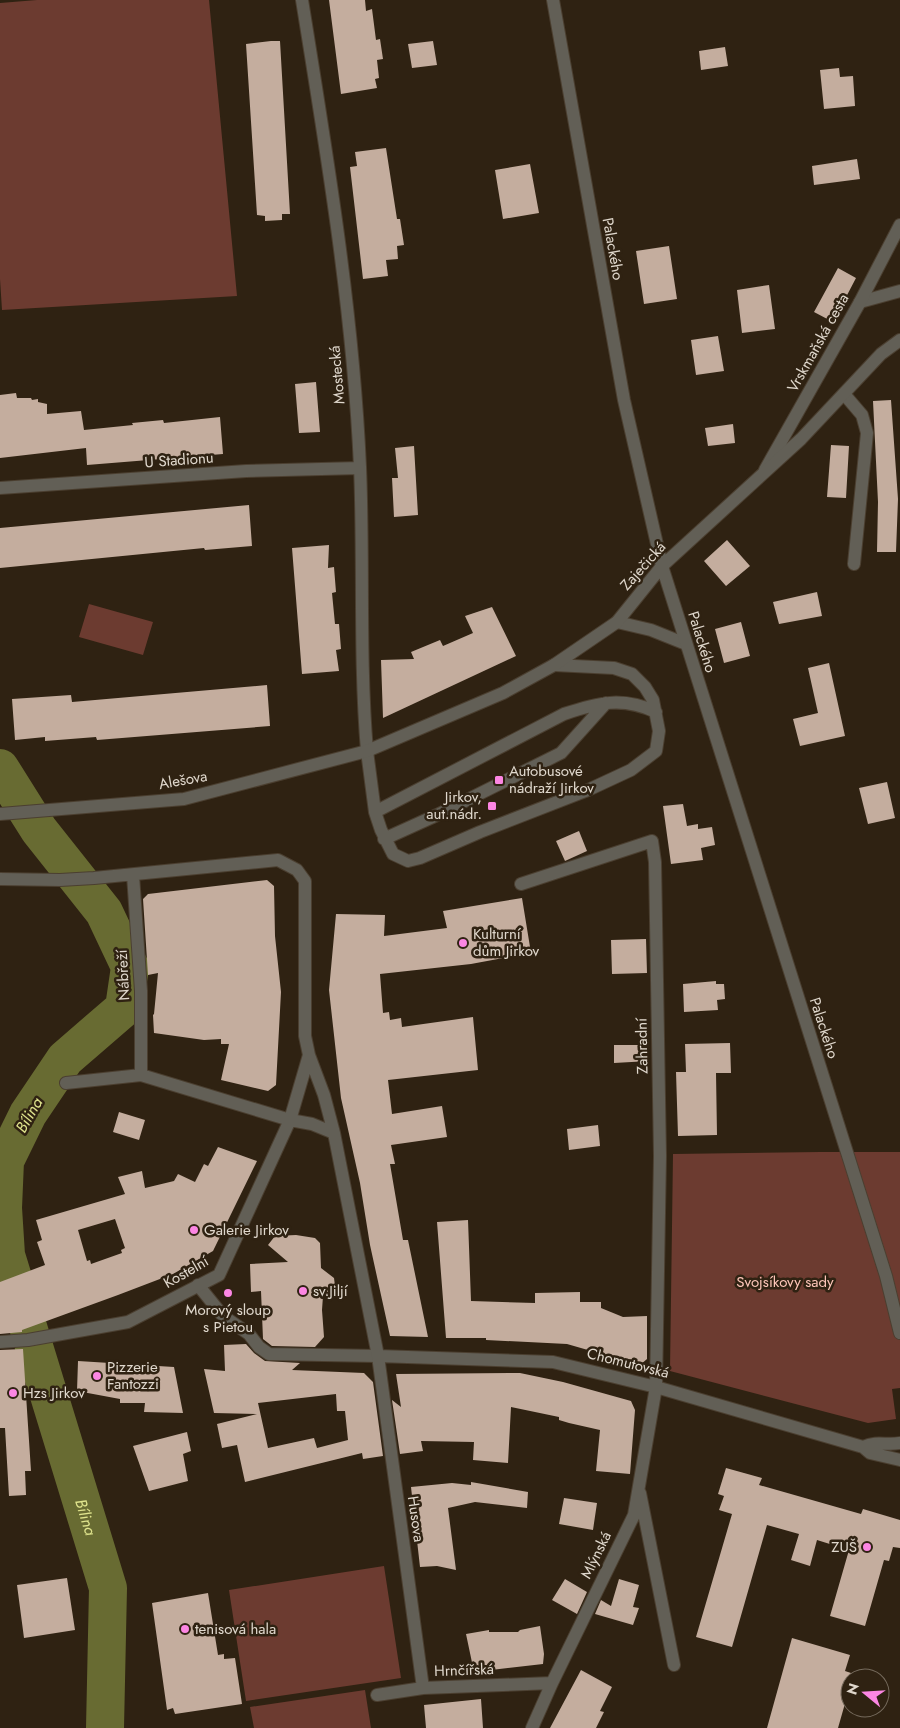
<svg xmlns="http://www.w3.org/2000/svg" width="900" height="1728" viewBox="0 0 900 1728" font-family="Jost,sans-serif">
  <style>
    .green { fill: #6c3b30 }
    .lines { fill: none; stroke-linecap: round; stroke-linejoin: round }
    .river { stroke: #686b32; stroke-width: 38 }
    .building { fill: #c4ad9e; fill-rule: evenodd }
    .service-casing { stroke: #4b3f30; stroke-width: 14 }
    .pedestrian-casing { stroke: #4b3f30; stroke-width: 14 }
    .minor-casing { stroke: #4b3f30; stroke-width: 14 }
    .tertiary-casing { stroke: #4b3f30; stroke-width: 14 }
    .service { stroke: #625f56; stroke-width: 12 }
    .pedestrian { stroke: #625f56; stroke-width: 12 }
    .minor { stroke: #625f56; stroke-width: 12 }
    .tertiary { stroke: #625f56; stroke-width: 12 }
    .poi-dot { fill: #fc86e3; stroke: #2f2212; stroke-width: 2 }
    .labels { text-anchor: middle; dominant-baseline: central; stroke-width: 5; stroke-linejoin: round; paint-order: stroke }
    .street-label { font-size: 15px; fill: #e0d8cd; stroke: #2f2212 }
    .poi-label { font-size: 15px; fill: #e0d8cd; stroke: #2f2212; text-anchor: start }
    .park-label { font-size: 15px; fill: #fcc5b8; stroke: #2f2212 }
    .water-label { font-size: 16px; font-style: italic; fill: #dfe38d; stroke: #2f2212 }
  </style>
  <rect width="100%" height="100%" fill="#2f2212"/>
  <path class="green" d="M 37,0 L 209,0 L 237,296 L 2,310 L 0,279 L 0,3 Z
    M 89,604 L 153,622 L 143,655 L 79,637 Z
    M 821,1152 L 900,1152 L 900,1388 L 892,1389 L 896,1419 L 868,1423 L 670,1371 L 673,1154 Z
    M 384,1566 L 401,1678 L 246,1701 L 229,1590 Z
    M 365,1690 L 371,1728 L 254,1728 L 250,1707 Z"/>
  <g class="lines">
    <path class="river" id="s1" d="M 0,768 L 39,830 L 104,912 L 130,967 L 124,1008 L 65,1059 L 28,1114 L 5,1161 L 3,1208 L 6,1255 L 108,1588 L 105,1728"/>
  </g>
  <path class="building" d="M 329,0 L 365,0 L 366,11 L 372,9 L 376,40 L 380,39 L 383,59 L 377,60 L 379,78 L 375,79 L 377,88 L 341,94 Z
    M 271,41 L 280,41 L 290,214 L 282,214 L 282,220 L 265,221 L 265,216 L 257,215 L 246,44 Z
    M 433,41 L 437,65 L 412,68 L 408,44 Z
    M 725,47 L 728,66 L 701,70 L 699,51 Z
    M 839,68 L 840,77 L 853,76 L 855,106 L 824,109 L 820,70 Z
    M 386,148 L 397,219 L 400,219 L 404,245 L 397,246 L 398,259 L 386,260 L 388,276 L 363,279 L 350,167 L 357,166 L 355,152 Z
    M 857,159 L 860,179 L 814,185 L 812,166 Z
    M 530,164 L 539,213 L 503,219 L 495,170 Z
    M 669,246 L 677,299 L 644,304 L 636,251 Z
    M 838,268 L 856,278 L 833,322 L 814,312 Z
    M 769,285 L 775,329 L 742,333 L 737,290 Z
    M 718,336 L 724,371 L 696,375 L 691,340 Z
    M 316,382 L 320,432 L 299,433 L 295,384 Z
    M 16,393 L 17,398 L 31,398 L 32,400 L 38,399 L 38,402 L 47,404 L 47,414 L 81,411 L 84,430 L 133,425 L 132,423 L 163,420 L 164,423 L 220,417 L 223,454 L 87,465 L 86,448 L 0,458 L 0,395 Z
    M 891,400 L 898,499 L 896,552 L 877,552 L 878,502 L 873,401 Z
    M 733,424 L 735,443 L 708,446 L 705,428 Z
    M 831,445 L 849,446 L 846,498 L 827,497 Z
    M 414,446 L 418,515 L 394,517 L 392,478 L 398,478 L 395,448 Z
    M 249,505 L 252,546 L 205,550 L 204,548 L 0,568 L 0,528 Z
    M 727,540 L 750,566 L 726,586 L 704,561 Z
    M 329,545 L 328,568 L 334,567 L 336,592 L 332,593 L 335,624 L 339,624 L 341,649 L 336,650 L 339,671 L 302,674 L 292,548 Z
    M 817,592 L 822,616 L 779,624 L 773,602 Z
    M 492,607 L 516,656 L 383,718 L 381,660 L 414,659 L 411,652 L 440,640 L 443,646 L 473,633 L 465,616 Z
    M 741,622 L 750,656 L 724,663 L 715,629 Z
    M 829,663 L 845,736 L 800,746 L 793,719 L 818,713 L 808,668 Z
    M 267,685 L 270,726 L 97,740 L 96,737 L 45,741 L 45,737 L 15,740 L 12,699 L 71,695 L 72,702 Z
    M 887,782 L 895,818 L 868,824 L 859,788 Z
    M 683,804 L 687,826 L 698,824 L 698,829 L 712,827 L 715,845 L 701,848 L 703,860 L 671,864 L 663,806 Z
    M 579,831 L 587,851 L 565,861 L 556,841 Z
    M 267,880 L 274,886 L 275,936 L 281,992 L 276,1085 L 268,1091 L 221,1080 L 229,1044 L 221,1044 L 221,1039 L 204,1040 L 154,1033 L 153,1015 L 154,1014 L 158,973 L 148,975 L 143,899 L 148,894 Z
    M 522,898 L 531,953 L 471,964 L 380,974 L 383,1013 L 389,1012 L 390,1020 L 401,1018 L 402,1027 L 473,1017 L 478,1070 L 388,1080 L 392,1114 L 442,1106 L 447,1137 L 391,1145 L 395,1164 L 390,1164 L 403,1240 L 408,1240 L 428,1337 L 390,1336 L 370,1245 L 360,1183 L 341,1098 L 329,990 L 336,914 L 385,915 L 384,936 L 447,928 L 443,911 Z
    M 646,939 L 647,973 L 612,974 L 611,940 Z
    M 716,981 L 716,984 L 724,984 L 725,999 L 717,1000 L 718,1010 L 684,1012 L 683,984 Z
    M 730,1043 L 731,1073 L 716,1073 L 717,1135 L 678,1136 L 676,1072 L 686,1072 L 685,1044 Z
    M 614,1045 L 648,1045 L 649,1061 L 614,1063 Z
    M 119,1112 L 145,1120 L 139,1140 L 113,1132 Z
    M 598,1125 L 600,1146 L 569,1150 L 567,1129 Z
    M 218,1147 L 257,1161 L 213,1251 L 173,1274 L 118,1295 L 22,1330 L 22,1332 L 0,1334 L 0,1282 L 45,1265 L 37,1242 L 42,1240 L 36,1220 L 125,1194 L 118,1177 L 142,1171 L 145,1188 L 174,1181 L 178,1174 L 195,1182 L 204,1164 L 208,1166 ZM 115,1219 L 125,1248 L 121,1250 L 122,1253 L 91,1264 L 90,1260 L 87,1261 L 78,1230 Z
    M 468,1220 L 471,1301 L 535,1303 L 535,1293 L 580,1292 L 580,1302 L 601,1302 L 601,1308 L 623,1317 L 647,1316 L 647,1359 L 640,1365 L 567,1344 L 486,1340 L 486,1338 L 446,1338 L 437,1222 Z
    M 296,1235 L 315,1238 L 320,1243 L 321,1268 L 334,1278 L 335,1286 L 331,1292 L 323,1296 L 322,1310 L 324,1337 L 315,1347 L 272,1346 L 263,1339 L 261,1291 L 251,1292 L 250,1264 L 288,1262 L 268,1245 L 275,1236 Z
    M 246,1344 L 254,1353 L 265,1361 L 300,1363 L 292,1370 L 364,1373 L 373,1382 L 383,1456 L 363,1459 L 362,1453 L 245,1482 L 237,1445 L 222,1448 L 217,1424 L 257,1414 L 214,1413 L 204,1369 L 225,1371 L 224,1345 ZM 336,1394 L 337,1411 L 345,1411 L 348,1440 L 317,1448 L 314,1438 L 268,1448 L 258,1403 Z
    M 23,1349 L 31,1471 L 25,1471 L 26,1495 L 9,1496 L 5,1428 L 0,1428 L 0,1350 Z
    M 78,1361 L 174,1367 L 183,1413 L 144,1412 L 145,1403 L 120,1403 L 120,1399 L 77,1391 Z
    M 520,1373 L 563,1382 L 631,1401 L 635,1410 L 630,1474 L 596,1471 L 600,1430 L 569,1423 L 559,1420 L 559,1417 L 511,1407 L 508,1463 L 473,1460 L 474,1442 L 421,1441 L 423,1451 L 400,1454 L 392,1400 L 401,1407 L 396,1374 Z
    M 187,1432 L 191,1451 L 183,1454 L 188,1481 L 149,1491 L 133,1446 Z
    M 726,1468 L 762,1478 L 759,1485 L 861,1514 L 863,1509 L 900,1520 L 900,1548 L 893,1547 L 889,1561 L 884,1560 L 865,1626 L 830,1616 L 849,1550 L 817,1540 L 810,1566 L 791,1560 L 799,1534 L 767,1525 L 732,1647 L 696,1637 L 732,1514 L 719,1510 L 724,1496 L 718,1494 Z
    M 471,1482 L 528,1492 L 527,1508 L 475,1502 L 448,1508 L 456,1570 L 437,1566 L 420,1567 L 411,1487 L 452,1483 L 471,1485 Z
    M 564,1498 L 597,1503 L 593,1530 L 559,1524 Z
    M 67,1578 L 75,1630 L 24,1638 L 17,1585 Z
    M 565,1579 L 587,1592 L 577,1614 L 552,1600 Z
    M 619,1579 L 639,1585 L 633,1607 L 639,1608 L 633,1625 L 595,1614 L 601,1600 L 611,1606 Z
    M 208,1593 L 218,1655 L 224,1654 L 224,1659 L 235,1658 L 242,1704 L 175,1714 L 173,1708 L 167,1710 L 152,1603 Z
    M 540,1626 L 544,1654 L 543,1664 L 474,1672 L 466,1634 L 489,1630 L 489,1632 L 518,1632 L 520,1630 Z
    M 792,1638 L 850,1655 L 845,1671 L 854,1674 L 852,1678 L 850,1678 L 850,1686 L 838,1728 L 767,1728 Z
    M 581,1670 L 612,1687 L 600,1711 L 604,1712 L 596,1728 L 550,1728 Z
    M 481,1699 L 483,1728 L 426,1728 L 424,1705 Z"/>
  <g class="lines">
    <g class="service-casing">
      <path id="service" d="M 860,302 L 900,291
        M 844,394 L 862,415 L 867,433 L 854,564
        M 367,751 L 375,812 L 381,830 L 393,854 L 408,861 L 420,858 L 480,832 L 588,790 L 631,770 L 656,751 L 659,731 L 653,700 L 645,687 L 632,674 L 614,668 L 554,665
        M 375,812 L 564,714 C 597,703 622,696 656,712
        M 384,839 L 437,815 L 561,753 L 606,703"/>
    </g>
    <g class="pedestrian-casing">
      <path id="pedestrian" d="M 198,1285 L 223,1316 L 249,1334 L 259,1347 L 269,1354 L 378,1356"/>
    </g>
    <g class="minor-casing">
      <path id="minor" d="M 302,0 C 327,155 353,310 360,467 C 364,561 359,656 367,751
        M 765,470 L 860,302 L 900,225
        M 0,488 L 246,471 L 360,468
        M 617,622 L 651,630 L 686,644
        M 0,879 L 60,880 L 94,878 L 278,860 L 297,870 L 305,881 L 305,1036 L 309,1055 L 324,1095 L 334,1133 L 378,1356 L 423,1688
        M 521,884 L 652,841 L 655,862 L 660,1156 L 656,1387 L 634,1515 L 552,1683 L 532,1728
        M 141,1075 L 290,1120 L 312,1124 L 334,1133
        M 66,1083 L 141,1075 L 141,991 L 133,875
        M 0,1342 L 28,1340 L 128,1322 L 219,1275 L 290,1120 L 309,1055
        M 378,1356 L 553,1362 L 656,1387 L 863,1447 L 870,1453 L 900,1460
        M 863,1447 C 879,1440 885,1446 900,1443
        M 640,1493 L 674,1665
        M 377,1695 L 423,1688 L 552,1683"/>
    </g>
    <g class="tertiary-casing">
      <path id="tertiary" d="M 553,0 L 624,400 L 662,566 L 886,1276 L 900,1333
        M 0,814 L 184,799 L 367,751 L 503,693 L 554,665 L 617,622 L 662,566 L 801,439 L 881,354 L 900,340"/>
    </g>
    <use href="#service" class="service"/>
    <use href="#pedestrian" class="pedestrian"/>
    <use href="#minor" class="minor"/>
    <use href="#tertiary" class="tertiary"/>
  </g>
  <g class="poi-dot">
    <rect x="494" y="775" width="10" height="10" rx="2.5"/>
    <rect x="487" y="801" width="10" height="10" rx="2.5"/>
    <circle cx="463" cy="943" r="5"/>
    <circle cx="194" cy="1230" r="5"/>
    <circle cx="303" cy="1291" r="5"/>
    <circle cx="228" cy="1293" r="5"/>
    <circle cx="97" cy="1376" r="5"/>
    <circle cx="13" cy="1393" r="5"/>
    <circle cx="867" cy="1547" r="5"/>
    <circle cx="185" cy="1629" r="5"/>
  </g>
  <g class="labels">
    <g class="street-label">
      <text transform="translate(613 249) rotate(80)">Palackého</text>
      <text transform="translate(818 343) rotate(-61)">Vrskmaňská cesta</text>
      <text transform="translate(337 375) rotate(-95)">Mostecká</text>
      <text transform="translate(179 460) rotate(-4)">U Stadionu</text>
      <text transform="translate(643 566) rotate(-48)">Zaječická</text>
      <text transform="translate(702 642) rotate(73)">Palackého</text>
      <text transform="translate(183 780) rotate(-10)">Alešova</text>
      <text transform="translate(123 975) rotate(-93)">Nábřeží</text>
      <text transform="translate(824 1028) rotate(72)">Palackého</text>
      <text transform="translate(642 1046) rotate(-91)">Zahradní</text>
      <text transform="translate(186 1272) rotate(-30)">Kostelní</text>
      <text transform="translate(628 1363) rotate(14)">Chomutovská</text>
      <text transform="translate(416 1519) rotate(82)">Husova</text>
      <text transform="translate(596 1555) rotate(-64)">Mlýnská</text>
      <text transform="translate(464 1670) rotate(-2)">Hrnčířská</text>
    </g>
    <g class="poi-label">
      <text x="509" y="771">Autobusové<tspan x="509" dy="17">nádraží Jirkov</tspan></text>
      <text x="482" y="797" text-anchor="end">Jirkov,<tspan x="482" dy="17">aut.nádr.</tspan></text>
      <text x="473" y="934">Kulturní<tspan x="473" dy="17">dům Jirkov</tspan></text>
      <text x="204" y="1230">Galerie Jirkov</text>
      <text x="313" y="1291">sv.Jiljí</text>
      <text x="228" y="1310" text-anchor="middle">Morový sloup<tspan x="228" dy="17">s Pietou</tspan></text>
      <text x="107" y="1367">Pizzerie<tspan x="107" dy="17">Fantozzi</tspan></text>
      <text x="23" y="1393">Hzs Jirkov</text>
      <text x="857" y="1547" text-anchor="end">ZUŠ</text>
      <text x="195" y="1629">tenisová hala</text>
    </g>
    <g class="park-label">
      <text x="785" y="1282">Svojsíkovy sady</text>
    </g>
    <g class="water-label">
      <text transform="translate(29 1115) rotate(-60)">Bílina</text>
      <text stroke="none"><textPath href="#s1" startOffset="845">Bílina</textPath></text>
    </g>
  </g>
  <g transform="translate(865 1693) rotate(288)"><circle r="24" fill="#2f2212" stroke="#766b5d"/>
  <path d="M0-4L9 19L0 12L-9 19Z" fill="#fc86e3"/>
  <text y="-8" font-size="14" font-weight="bold" text-anchor="middle" fill="#e0d8cd">N</text>
  </g>
</svg>
